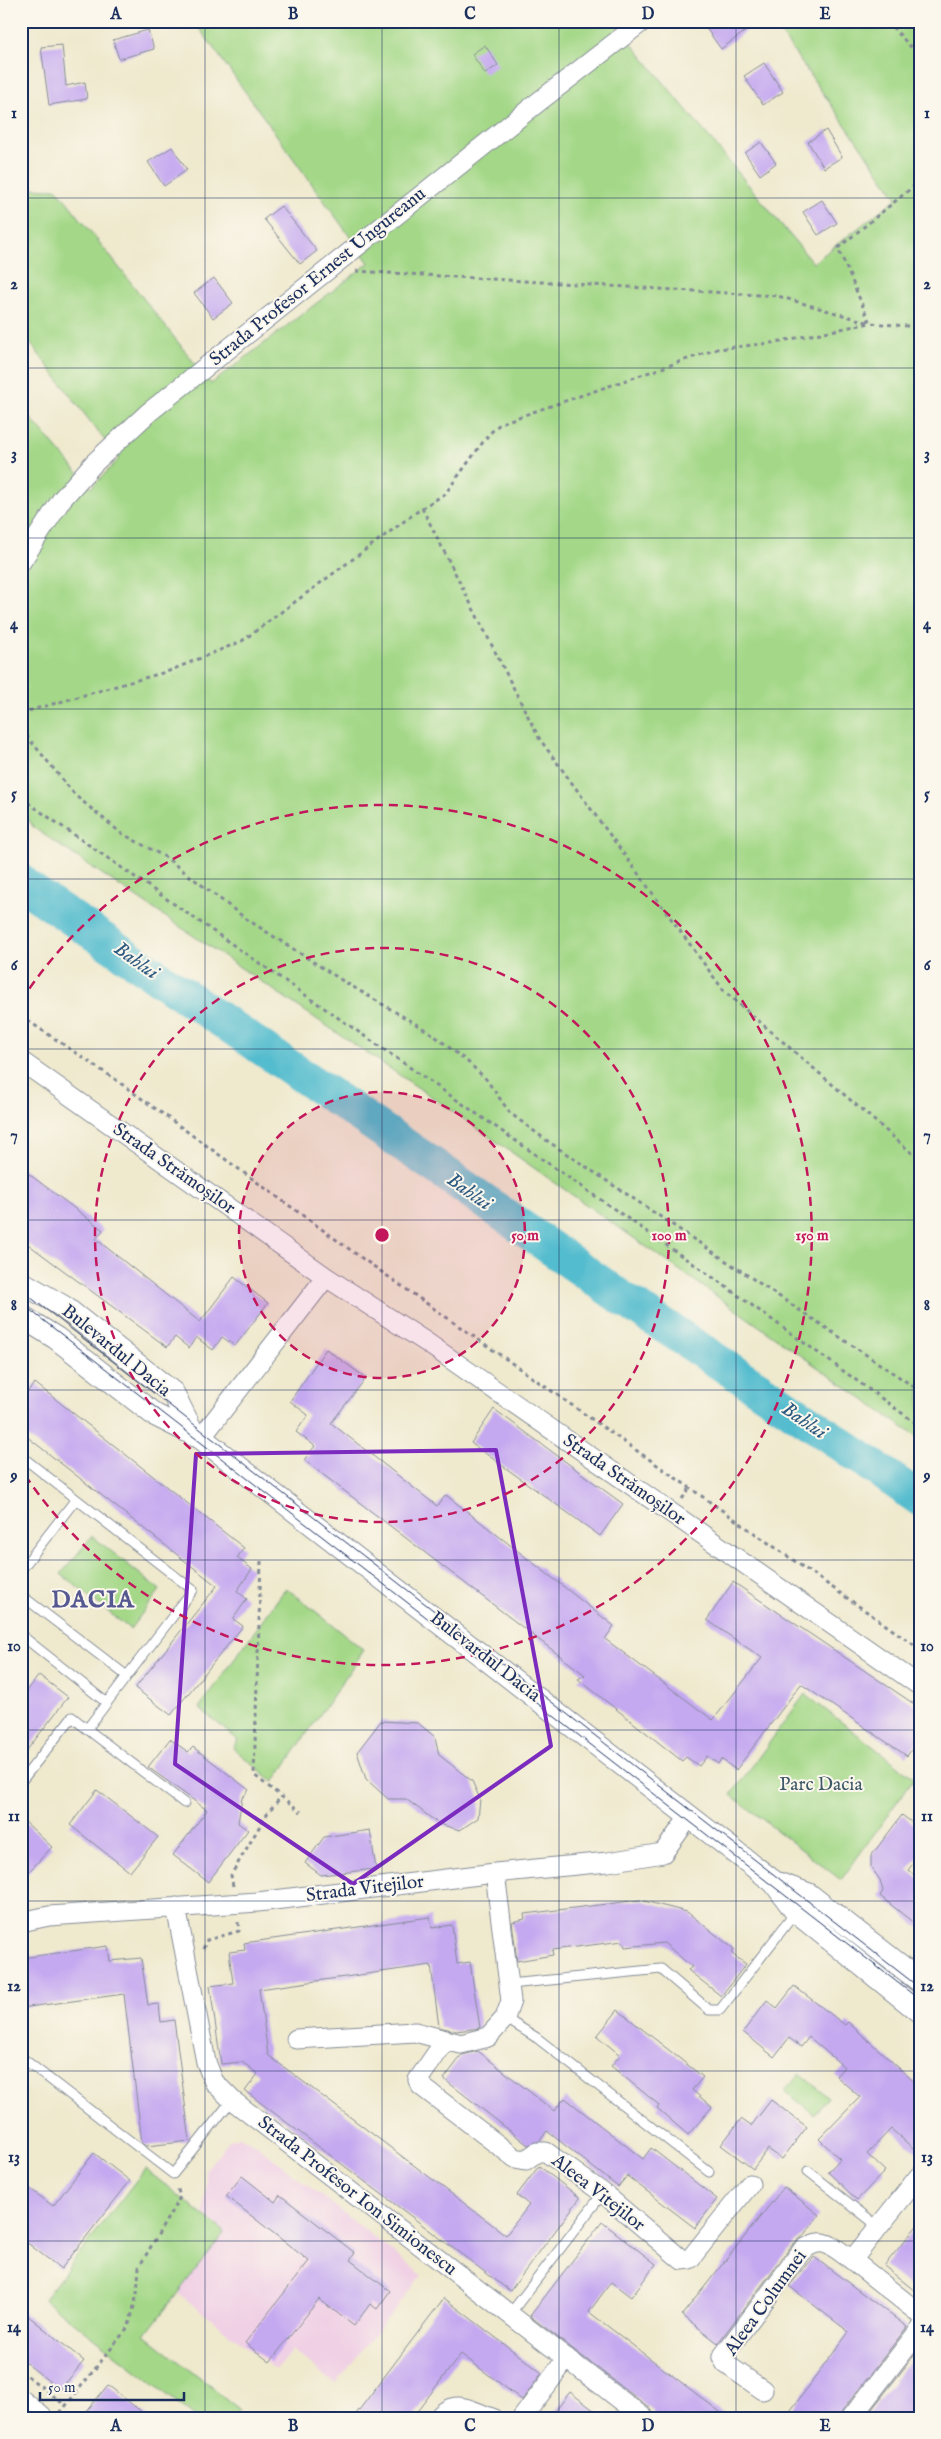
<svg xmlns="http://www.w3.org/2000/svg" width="941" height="2439" viewBox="0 0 941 2439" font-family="'IM FELL English',serif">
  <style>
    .built { fill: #f0d0e5 }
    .green { fill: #a4d888; stroke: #608473 }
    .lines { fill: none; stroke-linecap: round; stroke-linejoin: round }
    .river { stroke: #52bcce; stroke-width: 35 }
    .building { fill: #c4a8f0 }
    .service-casing { stroke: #858c96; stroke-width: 11 }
    .minor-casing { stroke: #858c96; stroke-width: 21 }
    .tertiary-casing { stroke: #858c96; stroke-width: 24 }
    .path { stroke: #858c96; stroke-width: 3; stroke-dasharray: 4 4; stroke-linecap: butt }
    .service { stroke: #fff; stroke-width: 9 }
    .minor { stroke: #fff; stroke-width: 19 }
    .tertiary { stroke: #fff; stroke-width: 22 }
    .tram { stroke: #1b2f5e; stroke-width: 1 }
    .marked { fill: none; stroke: #7b2cbf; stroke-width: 4; stroke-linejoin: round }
    .grid { fill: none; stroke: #1b2f5e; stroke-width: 1; stroke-opacity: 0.55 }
    .ring { fill: none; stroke: #c2185b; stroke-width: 2.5; stroke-dasharray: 9 6 }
    .labels { text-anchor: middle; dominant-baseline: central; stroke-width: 4; stroke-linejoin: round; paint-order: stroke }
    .street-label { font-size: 19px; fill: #1b2f5e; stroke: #fbf7ec }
    .park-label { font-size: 19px; fill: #3d5968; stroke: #fbf7ec }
    .water-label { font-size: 20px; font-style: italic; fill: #2c5980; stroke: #fbf7ec }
    .district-label { font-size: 24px; font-weight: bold; letter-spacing: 1px; fill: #565991; stroke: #fbf7ec }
    .centre { fill: #c2185b; stroke: #fbf7ec; stroke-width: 2.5 }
    .ring-label { font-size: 15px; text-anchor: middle; font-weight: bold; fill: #c2185b; stroke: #fbf7ec; stroke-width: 4; stroke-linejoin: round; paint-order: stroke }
    .neatline { fill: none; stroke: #1b2f5e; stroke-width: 2 }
    .grid-label { font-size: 16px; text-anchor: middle; font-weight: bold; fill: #1b2f5e }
  </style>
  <rect width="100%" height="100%" fill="#fbf7ec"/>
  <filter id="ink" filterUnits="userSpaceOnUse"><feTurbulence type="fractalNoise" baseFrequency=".02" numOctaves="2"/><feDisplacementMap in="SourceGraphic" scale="10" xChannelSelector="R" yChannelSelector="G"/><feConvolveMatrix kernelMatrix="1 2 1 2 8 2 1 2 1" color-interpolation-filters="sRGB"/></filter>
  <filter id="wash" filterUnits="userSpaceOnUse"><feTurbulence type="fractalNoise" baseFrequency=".0096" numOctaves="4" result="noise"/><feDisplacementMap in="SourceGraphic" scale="20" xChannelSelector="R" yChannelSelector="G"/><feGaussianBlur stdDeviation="1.12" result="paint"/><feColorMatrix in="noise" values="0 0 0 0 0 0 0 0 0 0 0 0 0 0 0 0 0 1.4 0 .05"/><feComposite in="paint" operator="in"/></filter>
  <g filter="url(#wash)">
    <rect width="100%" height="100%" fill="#efe9ce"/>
    <path class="built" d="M 239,2137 L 251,2141 L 422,2275 L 335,2384 L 292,2350 L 276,2370 L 178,2293 L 225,2232 L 203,2213 L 207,2180 L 205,2171 L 229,2140 Z"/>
    <path class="green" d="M 194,21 L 613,21 L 813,263 L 897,198 L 772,21 L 920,21 L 920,1439 L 457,1114 L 34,828 L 21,808 L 21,407 L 91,488 L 119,459 L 21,331 L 21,188 L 57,189 L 211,384 L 369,263 Z
      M 92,1536 L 160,1590 L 130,1629 L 61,1574 Z
      M 286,1588 L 364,1650 L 274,1782 L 233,1748 L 238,1740 L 199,1708 Z
      M 805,1694 L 914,1778 L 920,1771 L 920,1786 L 912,1781 L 841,1880 L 731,1795 Z
      M 799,2073 L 828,2097 L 814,2114 L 785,2091 Z
      M 145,2169 L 225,2232 L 145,2335 L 239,2409 L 233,2418 L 197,2418 L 44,2299 Z"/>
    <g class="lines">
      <path class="river" d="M 21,881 L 29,889 L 436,1167 L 619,1296 L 808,1421 L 920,1499"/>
    </g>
    <g id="blocks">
      <path class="building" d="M 701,21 L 740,21 L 747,30 L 721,49 Z
        M 148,30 L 154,49 L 119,59 L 113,40 Z
        M 62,45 L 66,86 L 85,82 L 87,99 L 49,105 L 41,47 Z
        M 485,45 L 498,65 L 485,74 L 472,54 Z
        M 764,63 L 783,92 L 763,105 L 744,76 Z
        M 826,130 L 842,157 L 824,168 L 808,142 Z
        M 761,142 L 776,163 L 760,175 L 745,153 Z
        M 172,147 L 187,170 L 164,186 L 148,162 Z
        M 822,200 L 837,223 L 818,235 L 803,212 Z
        M 281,206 L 317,251 L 300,264 L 264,219 Z
        M 214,278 L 233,303 L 213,318 L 194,293 Z
        M 21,1168 L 103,1230 L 96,1239 L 200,1322 L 234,1277 L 268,1303 L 235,1346 L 222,1337 L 213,1350 L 196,1337 L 189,1348 L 175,1337 L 167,1347 L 21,1239 Z
        M 326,1349 L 366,1378 L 331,1423 L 437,1506 L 446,1495 L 614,1626 L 605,1639 L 713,1720 L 762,1658 L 707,1620 L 733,1582 L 920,1708 L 920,1737 L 907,1756 L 801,1684 L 736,1770 L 721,1759 L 718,1764 L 707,1756 L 699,1766 L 686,1757 L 682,1761 L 578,1679 L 585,1675 L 304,1460 L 315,1446 L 296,1432 L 308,1415 L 290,1401 Z
        M 35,1383 L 244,1548 L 237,1558 L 252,1569 L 237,1591 L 247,1599 L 233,1619 L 243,1626 L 171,1715 L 135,1688 L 217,1586 L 21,1432 L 21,1399 Z
        M 494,1409 L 623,1504 L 600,1536 L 471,1443 Z
        M 39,1675 L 68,1697 L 21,1758 L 21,1699 Z
        M 381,1721 L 418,1723 L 435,1737 L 439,1755 L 472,1781 L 480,1799 L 478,1818 L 460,1830 L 439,1824 L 406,1799 L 388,1799 L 366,1779 L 357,1752 Z
        M 170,1739 L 188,1752 L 193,1747 L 249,1790 L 242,1798 L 238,1823 L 248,1830 L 208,1882 L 173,1855 L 207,1810 L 148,1767 Z
        M 97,1790 L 158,1837 L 130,1872 L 70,1825 Z
        M 902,1815 L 920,1829 L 920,1855 L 908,1870 L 920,1880 L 920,1928 L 880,1896 L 883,1891 L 880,1880 L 871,1867 L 871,1856 Z
        M 21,1818 L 52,1847 L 21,1880 Z
        M 370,1830 L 376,1869 L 321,1875 L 305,1863 L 324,1837 Z
        M 640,1900 L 687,1912 L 734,1949 L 732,1954 L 746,1964 L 721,1996 L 688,1970 L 692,1967 L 664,1943 L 625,1947 L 623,1941 L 552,1950 L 553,1955 L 517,1961 L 512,1922 L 525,1919 L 524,1914 Z
        M 430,1917 L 432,1928 L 452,1925 L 457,1964 L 470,1962 L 480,2028 L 456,2031 L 439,2027 L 431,1965 L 259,1989 L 268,2055 L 506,2235 L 529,2205 L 517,2195 L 539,2166 L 580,2198 L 510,2291 L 245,2091 L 258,2074 L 242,2062 L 221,2064 L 210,1986 L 233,1983 L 229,1952 L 245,1950 L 244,1943 Z
        M 108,1946 L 110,1961 L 141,1958 L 148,2005 L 159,2004 L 161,2022 L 174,2020 L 190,2141 L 147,2146 L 142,2143 L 124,1994 L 21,2008 L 21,1958 Z
        M 794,1986 L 845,2025 L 848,2022 L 920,2087 L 920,2154 L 891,2129 L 867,2154 L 885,2171 L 857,2200 L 828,2172 L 840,2159 L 819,2139 L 860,2097 L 836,2076 L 844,2067 L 809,2037 L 801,2047 L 789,2038 L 774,2057 L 743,2032 L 767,2000 L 777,2008 Z
        M 618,2010 L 703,2077 L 692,2090 L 712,2107 L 688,2135 L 657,2108 L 659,2105 L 611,2066 L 620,2055 L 597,2036 Z
        M 478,2051 L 554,2111 L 565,2098 L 643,2159 L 651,2148 L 717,2199 L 695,2228 L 627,2176 L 618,2187 L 547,2131 L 540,2141 L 528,2145 L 444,2079 L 462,2055 Z
        M 771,2100 L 807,2127 L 782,2159 L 768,2149 L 753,2169 L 721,2145 L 741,2119 L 751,2126 Z
        M 94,2153 L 130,2181 L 61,2269 L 21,2238 L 21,2182 L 53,2206 Z
        M 242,2176 L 275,2202 L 280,2195 L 355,2253 L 350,2260 L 390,2291 L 377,2309 L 370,2304 L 354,2326 L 319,2299 L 270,2362 L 245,2343 L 309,2261 L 226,2196 Z
        M 784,2187 L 819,2215 L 802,2237 L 792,2245 L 718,2343 L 682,2315 Z
        M 602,2222 L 656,2264 L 631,2297 L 611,2282 L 589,2312 L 728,2418 L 655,2418 L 651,2409 L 530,2316 Z
        M 920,2222 L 920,2295 L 884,2266 Z
        M 814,2257 L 907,2327 L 842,2411 L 840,2418 L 785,2418 L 849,2332 L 789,2286 Z
        M 444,2298 L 542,2373 L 522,2400 L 461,2354 L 412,2418 L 353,2418 Z
        M 21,2310 L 84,2361 L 60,2390 L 21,2359 Z
        M 920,2348 L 920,2418 L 865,2418 Z
        M 108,2385 L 149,2418 L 81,2418 Z
        M 570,2392 L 604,2418 L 550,2418 Z"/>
    </g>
  </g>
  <g filter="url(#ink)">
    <use href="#blocks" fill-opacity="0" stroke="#858c96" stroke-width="1"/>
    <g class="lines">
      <g class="service-casing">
        <path id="service" d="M 21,1456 L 76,1499 L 21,1570
          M 76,1499 L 193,1590 L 127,1676
          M 21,1595 L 127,1676 L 87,1729 L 72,1717 L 23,1779
          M 21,1635 L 107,1703
          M 87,1729 L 184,1803
          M 510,1984 L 661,1969 L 709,2010 L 720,2010 L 795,1913
          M 505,2018 L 537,2038 L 709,2172
          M 21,2057 L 173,2174 L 232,2100
          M 808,2171 L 879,2227
          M 510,2314 L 603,2193"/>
      </g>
      <g class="minor-casing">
        <path id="minor" d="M 21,562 L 62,499 L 94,463 L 148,413 L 537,103 L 643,21
          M 21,1061 L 326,1277 L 426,1342 L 920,1686
          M 201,1438 L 326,1277
          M 176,1907 L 206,2062 L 214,2082 L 232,2100 L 644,2418
          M 21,1922 L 49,1916 L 258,1902 L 495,1873 L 608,1862 L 663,1853 L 690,1816
          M 296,2039 L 415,2032 L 461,2044 L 488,2037 L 505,2018 L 511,2001 L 495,1873
          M 445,2041 L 418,2080 L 421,2086 L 515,2158 L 526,2160 L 537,2152 L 546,2152 L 603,2193 L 682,2260 L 690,2259 L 750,2184
          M 852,2260 L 920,2314
          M 763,2390 L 726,2364 L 722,2357 L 801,2252 C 822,2233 833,2247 852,2260 L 920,2175
          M 438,2418 C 455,2397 471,2411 492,2418
          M 522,2418 L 567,2358
          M 851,2418 L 920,2329"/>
      </g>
      <g class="tertiary-casing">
        <path id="tertiary" d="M 21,1282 L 64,1307 L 173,1393 L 194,1435
          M 21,1316 L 56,1338 L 155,1415 L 201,1438 L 774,1882 L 796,1912 L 920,2012
          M 774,1882 L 808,1894 L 920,1981
          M 21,2401 L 41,2418"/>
      </g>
      <path class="path" d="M 887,21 L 920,57
        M 356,271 L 778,296 L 870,323 L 838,248 L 920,181
        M 422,508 L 539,738 L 724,991 L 920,1160
        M 21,713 L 169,671 L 242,641 L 422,508 L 445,494 L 489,434 L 501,423 L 717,349 L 771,343 L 870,323 L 920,327
        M 21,729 L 76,796 L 121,833 L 165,857 L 245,918 L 343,981 L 431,1033 L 469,1063 L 486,1079 L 510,1113 L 546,1140 L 920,1391
        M 21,798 L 718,1281 L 920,1426
        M 21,1016 L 116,1080 L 356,1254 L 920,1649
        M 682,1499 L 690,1488
        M 261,1561 L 254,1775 L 301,1812
        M 233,1886 L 231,1875 L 268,1812 L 281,1797
        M 203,1949 L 207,1940 L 239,1931 L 238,1922
        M 21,2371 L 66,2406
        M 60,2413 L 129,2326 L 137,2294 L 139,2267 L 180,2197 L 177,2186"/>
      <use href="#service" class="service"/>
      <use href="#minor" class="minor"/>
      <use href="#tertiary" class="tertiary"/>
      <path class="tram" d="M 21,1290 L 920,1988
        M 21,1303 L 920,2000"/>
    </g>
  </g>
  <path class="marked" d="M 496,1450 L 551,1746 L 353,1884 L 175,1764 L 196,1454 Z"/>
  <path class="grid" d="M 205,21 L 205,2418M 382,21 L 382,2418M 559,21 L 559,2418M 736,21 L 736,2418M 21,198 L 920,198M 21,368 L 920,368M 21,538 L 920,538M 21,709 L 920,709M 21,879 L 920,879M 21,1049 L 920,1049M 21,1220 L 920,1220M 21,1390 L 920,1390M 21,1560 L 920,1560M 21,1730 L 920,1730M 21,1901 L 920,1901M 21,2071 L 920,2071M 21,2241 L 920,2241"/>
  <circle cx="382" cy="1235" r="143" fill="#c2185b" fill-opacity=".12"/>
  <g class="ring">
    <circle cx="382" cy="1235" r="143"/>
    <circle cx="382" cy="1235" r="287"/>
    <path d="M21 1001A430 430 0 1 1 21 1469"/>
  </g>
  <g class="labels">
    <g class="street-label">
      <text transform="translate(318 277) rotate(-39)">Strada Profesor Ernest Ungureanu</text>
      <text transform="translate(174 1169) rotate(35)">Strada Strămoșilor</text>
      <text transform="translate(116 1351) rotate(39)">Bulevardul Dacia</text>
      <text transform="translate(624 1480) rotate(35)">Strada Strămoșilor</text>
      <text transform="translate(485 1657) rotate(38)">Bulevardul Dacia</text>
      <text transform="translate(365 1889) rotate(-7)">Strada Vitejilor</text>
      <text transform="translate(598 2193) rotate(38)">Aleea Vitejilor</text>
      <text transform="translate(357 2196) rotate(38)">Strada Profesor Ion Simionescu</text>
      <text transform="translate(766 2303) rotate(-54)">Aleea Columnei</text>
    </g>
    <g class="park-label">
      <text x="821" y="1785">Parc Dacia</text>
    </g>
    <g class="water-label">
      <text transform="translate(136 961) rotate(35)">Bahlui</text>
      <text transform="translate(469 1192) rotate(35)">Bahlui</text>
      <text transform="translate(804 1421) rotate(34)">Bahlui</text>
    </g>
    <g class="district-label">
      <text x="93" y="1600">DACIA</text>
    </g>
  </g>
  <circle cx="382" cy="1235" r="8" class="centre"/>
  <g class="ring-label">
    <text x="525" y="1240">50 m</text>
    <text x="669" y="1240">100 m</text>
    <text x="812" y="1240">150 m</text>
  </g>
  <rect width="941" height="2439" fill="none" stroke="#fbf7ec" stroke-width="55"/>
  <path d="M40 2392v8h144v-8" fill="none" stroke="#1b2f5e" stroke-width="2.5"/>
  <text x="48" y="2392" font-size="15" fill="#1b2f5e" stroke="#fbf7ec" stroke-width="4" paint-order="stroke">50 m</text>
  <rect x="28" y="28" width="886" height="2384" class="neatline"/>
  <g class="grid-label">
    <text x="116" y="19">A</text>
    <text x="293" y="19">B</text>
    <text x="470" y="19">C</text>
    <text x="648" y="19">D</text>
    <text x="825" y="19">E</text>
    <text x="14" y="118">1</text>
    <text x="927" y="118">1</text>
    <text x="14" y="289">2</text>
    <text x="927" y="289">2</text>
    <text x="14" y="459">3</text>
    <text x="927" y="459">3</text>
    <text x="14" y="629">4</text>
    <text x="927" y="629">4</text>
    <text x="14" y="799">5</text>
    <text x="927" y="799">5</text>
    <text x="14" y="970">6</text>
    <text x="927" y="970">6</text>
    <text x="14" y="1140">7</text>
    <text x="927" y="1140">7</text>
    <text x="14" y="1310">8</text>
    <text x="927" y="1310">8</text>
    <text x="14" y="1481">9</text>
    <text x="927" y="1481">9</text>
    <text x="14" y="1651">10</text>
    <text x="927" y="1651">10</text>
    <text x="14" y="1821">11</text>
    <text x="927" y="1821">11</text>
    <text x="14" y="1991">12</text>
    <text x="927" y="1991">12</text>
    <text x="14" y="2162">13</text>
    <text x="927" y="2162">13</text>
    <text x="14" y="2332">14</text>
    <text x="927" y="2332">14</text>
    <text x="116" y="2431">A</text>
    <text x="293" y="2431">B</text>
    <text x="470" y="2431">C</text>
    <text x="648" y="2431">D</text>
    <text x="825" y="2431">E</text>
  </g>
</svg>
